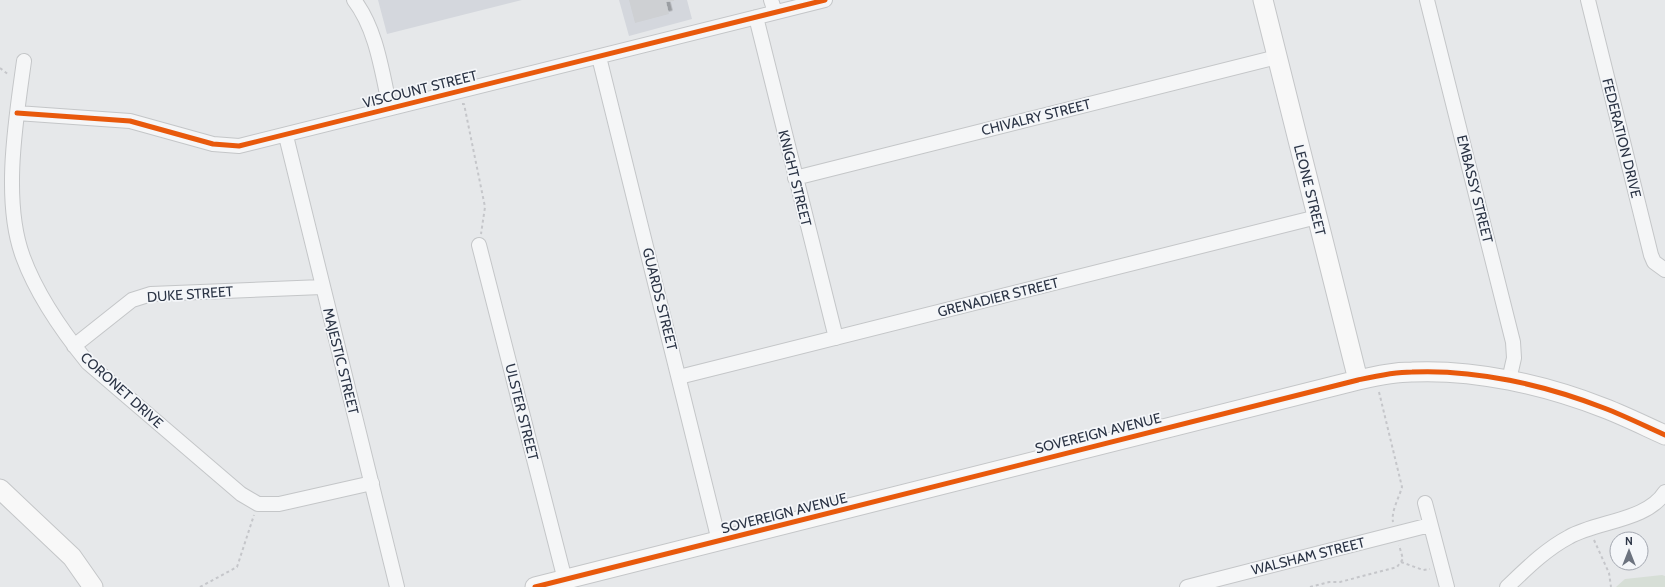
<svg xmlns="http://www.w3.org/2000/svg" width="1665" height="587" viewBox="0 0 1665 587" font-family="Cabin,sans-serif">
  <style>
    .built { fill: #d4d7dd }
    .green { fill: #d6ded6 }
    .building { fill: #ced0d3; filter: url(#shadow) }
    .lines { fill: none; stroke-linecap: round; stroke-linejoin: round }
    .street-casing { stroke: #c4c6c8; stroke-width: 16 }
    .secondary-casing { stroke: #c4c6c8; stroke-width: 21 }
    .path { stroke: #c5c6ca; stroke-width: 2; stroke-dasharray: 3 3; stroke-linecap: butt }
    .street { stroke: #f5f6f7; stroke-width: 14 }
    .secondary { stroke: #f8f8f8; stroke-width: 19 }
    .cycleway-casing { stroke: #f4f6f9; stroke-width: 8 }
    .cycleway { stroke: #e8590c; stroke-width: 5 }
    .labels { text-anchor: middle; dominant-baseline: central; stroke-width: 3.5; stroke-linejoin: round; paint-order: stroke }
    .street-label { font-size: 14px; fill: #2b3445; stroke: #f4f6f9 }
  </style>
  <defs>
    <filter id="shadow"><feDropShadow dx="3.5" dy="-3.5" stdDeviation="0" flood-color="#0004"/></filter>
  </defs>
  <rect width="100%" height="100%" fill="#e6e8ea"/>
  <path class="built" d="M 378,0 L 522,0 L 387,34 Z
    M 619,0 L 687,0 L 692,19 L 629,36 Z"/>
  <path class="green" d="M 1662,575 L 1665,576 L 1665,587 L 1616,587 L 1625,579 Z"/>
  <path class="building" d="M 629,0 L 674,0 L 674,1 L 666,2 L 669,14 L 635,23 Z"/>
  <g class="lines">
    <g class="street-casing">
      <path id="street" d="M 354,0 C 377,30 382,73 390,108
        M 771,0 L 775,12
        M 1427,0 L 1513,342 L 1514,358 L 1509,380
        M 1588,0 L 1651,255 L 1654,262 L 1665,270
        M 756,17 L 836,338
        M 599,57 L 719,541
        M 24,61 C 16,119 2,201 23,257 C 37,295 62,331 88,363 L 241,494 L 258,504 L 279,504 L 372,483
        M 17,113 L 130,121 L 213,144 L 239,146 L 825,0
        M 286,136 L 397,587
        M 795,178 L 1277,57
        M 479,245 L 565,580
        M 74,346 L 132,300 L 151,294 L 322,287
        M 679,377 L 1317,217
        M 1425,503 L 1447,587
        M 1187,587 L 1430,525
        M 1507,587 C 1526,569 1546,549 1569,537 C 1597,521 1647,521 1665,492"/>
    </g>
    <g class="secondary-casing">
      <path id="secondary" d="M 1263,0 L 1358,380
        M 0,489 L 72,557 L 93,587
        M 535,587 L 1358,380 C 1376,376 1393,372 1412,372 C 1475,369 1545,385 1604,408 C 1625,416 1645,426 1665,435"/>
    </g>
    <path class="path" d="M 0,68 L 9,75
      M 462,104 L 464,104 L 485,207 L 481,234
      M 1379,392 L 1402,487 C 1399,498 1391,511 1393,522
      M 1594,540 L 1609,573 L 1611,587
      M 1401,562 L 1423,570 L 1430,569
      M 200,587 L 237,567 L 254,515
      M 1310,587 L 1329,582 L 1340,582 L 1397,567 L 1403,559 L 1399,545"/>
    <use href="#street" class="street"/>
    <use href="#secondary" class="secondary"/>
    <g class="cycleway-casing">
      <path id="cycleway" d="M 17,113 L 130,121 L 213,144 L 239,146 L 825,0
        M 535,587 L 1358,380 C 1376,376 1393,372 1412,372 C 1475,369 1545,385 1604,408 C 1625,416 1645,426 1665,435"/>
    </g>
    <use href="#cycleway" class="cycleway"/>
  </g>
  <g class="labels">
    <g class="street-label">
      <text transform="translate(420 89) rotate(-14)">VISCOUNT STREET</text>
      <text transform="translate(1036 117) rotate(-14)">CHIVALRY STREET</text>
      <text transform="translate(1622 138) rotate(76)">FEDERATION DRIVE</text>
      <text transform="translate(795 178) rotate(76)">KNIGHT STREET</text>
      <text transform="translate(1475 189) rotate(76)">EMBASSY STREET</text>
      <text transform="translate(1310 190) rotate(76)">LEONE STREET</text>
      <text transform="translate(190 294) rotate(-4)">DUKE STREET</text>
      <text transform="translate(998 297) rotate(-14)">GRENADIER STREET</text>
      <text transform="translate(660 299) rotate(76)">GUARDS STREET</text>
      <text transform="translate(341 361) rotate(76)">MAJESTIC STREET</text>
      <text transform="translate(122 390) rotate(42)">CORONET DRIVE</text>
      <text transform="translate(522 412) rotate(76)">ULSTER STREET</text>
      <text transform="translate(1098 433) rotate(-14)">SOVEREIGN AVENUE</text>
      <text transform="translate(784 513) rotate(-14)">SOVEREIGN AVENUE</text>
      <text transform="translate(1308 556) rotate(-14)">WALSHAM STREET</text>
    </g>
  </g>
  <g transform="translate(1629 551)"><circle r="19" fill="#f4f6f9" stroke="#a4a8b1"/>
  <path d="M0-3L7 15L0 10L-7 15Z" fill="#6c737f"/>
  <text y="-6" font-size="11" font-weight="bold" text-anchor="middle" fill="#2b3445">N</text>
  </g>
</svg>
